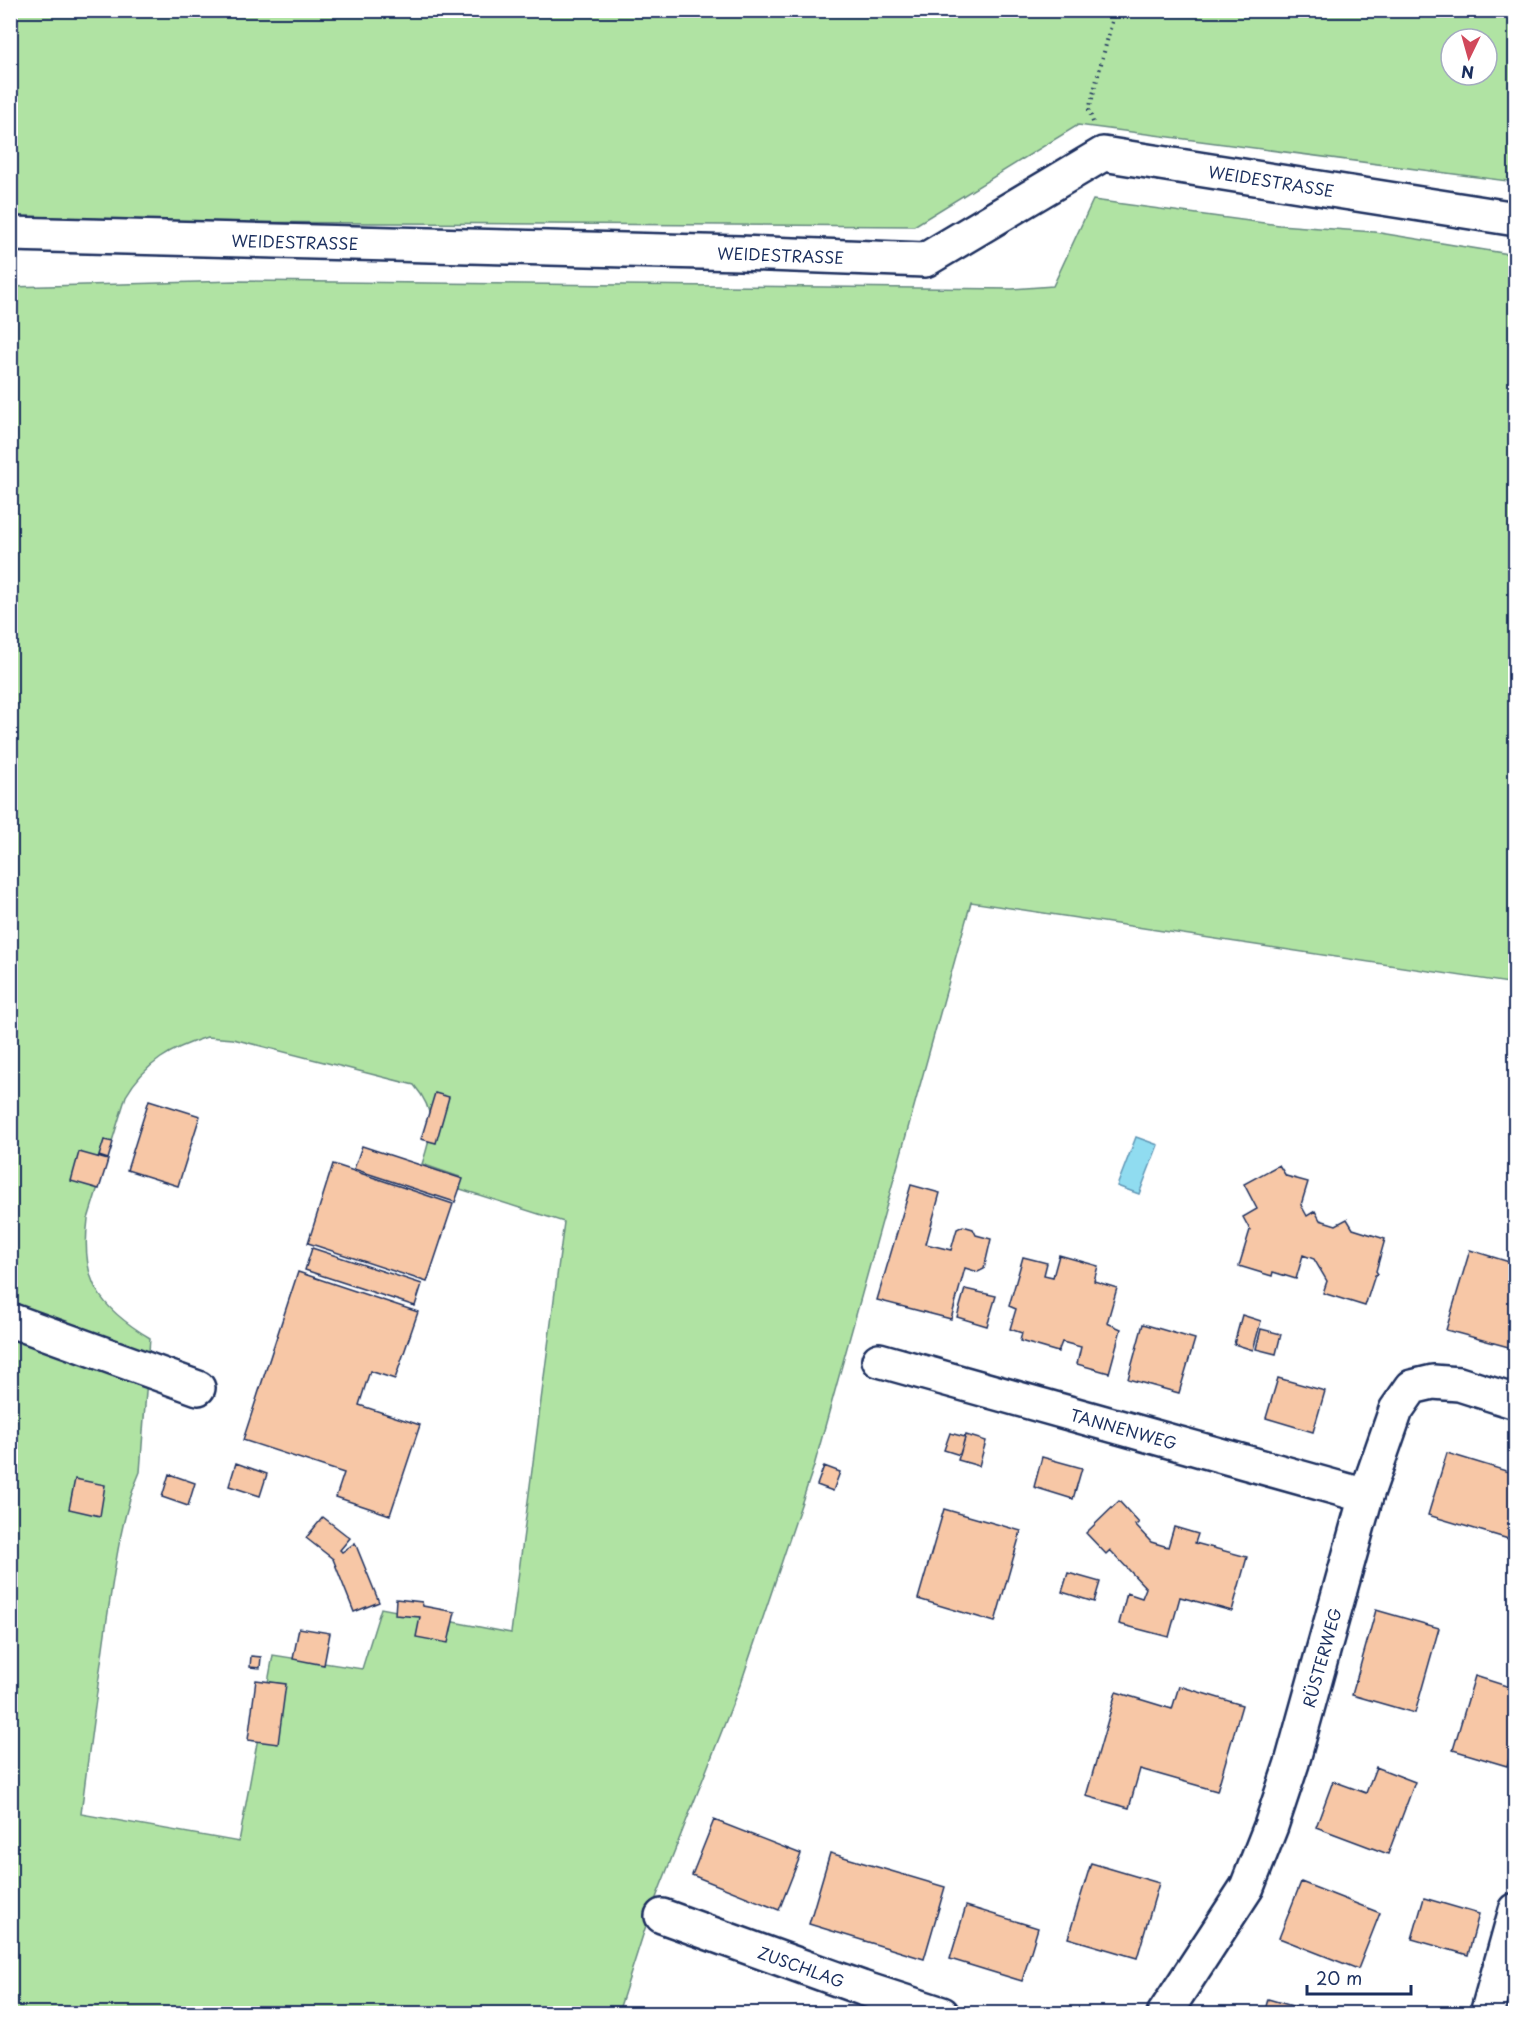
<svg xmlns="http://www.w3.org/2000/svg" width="1526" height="2024" viewBox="0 0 1526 2024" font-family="'Playpen Sans',sans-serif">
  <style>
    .green { fill: #b0e3a3; stroke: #668980; stroke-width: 1.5; fill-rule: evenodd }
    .water { fill: #90dcf0; stroke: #6197b6; stroke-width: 1.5 }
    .building { fill: #f7c7a6; stroke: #1b2f5e; stroke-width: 1.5 }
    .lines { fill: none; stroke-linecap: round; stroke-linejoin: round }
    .minor-casing { stroke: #1b2f5e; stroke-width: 38 }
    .path { stroke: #1b2f5e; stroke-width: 4; stroke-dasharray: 1.5 4.5; stroke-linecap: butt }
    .minor { stroke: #fff; stroke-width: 33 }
    .labels { text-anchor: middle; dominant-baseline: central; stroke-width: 4.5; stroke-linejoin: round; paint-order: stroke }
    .street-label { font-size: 16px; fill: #1b2f5e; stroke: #fff }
  </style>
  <rect width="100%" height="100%" fill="#fff"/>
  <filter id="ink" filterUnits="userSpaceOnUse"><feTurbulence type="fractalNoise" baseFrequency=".0167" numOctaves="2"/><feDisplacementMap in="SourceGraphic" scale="12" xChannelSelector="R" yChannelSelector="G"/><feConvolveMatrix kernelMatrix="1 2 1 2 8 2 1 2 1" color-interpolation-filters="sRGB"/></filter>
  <g filter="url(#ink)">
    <path class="green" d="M 11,11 L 1515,11 L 1515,182 L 1078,125 L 914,226 L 11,221 ZM 1451,39 L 1487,39 L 1487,75 L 1451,75 Z
      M 1093,200 L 1279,225 L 1374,232 L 1515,255 L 1515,984 L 971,902 L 814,1466 L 742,1680 L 650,1913 L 618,2013 L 11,2013 L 10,287 L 236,281 L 1012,289 L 1053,286 ZM 207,1037 L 233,1039 L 414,1085 C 437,1112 433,1132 422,1164 L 460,1177 L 457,1188 L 564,1222 L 511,1633 L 381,1608 L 362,1669 L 273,1655 L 239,1842 L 81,1814 C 89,1749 98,1684 107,1619 C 114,1574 121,1514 140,1472 L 150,1338 C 98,1307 80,1280 88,1219 L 126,1096 C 145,1063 172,1048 207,1037 Z"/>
    <path class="water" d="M 1136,1137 L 1158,1145 L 1139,1194 L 1117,1186 Z"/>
    <path class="building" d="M 435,1093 L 449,1097 L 436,1143 L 421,1139 Z
      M 149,1100 L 200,1116 L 178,1186 L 127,1170 Z
      M 104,1140 L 113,1142 L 108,1159 L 99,1156 Z
      M 362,1146 L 463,1179 L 455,1202 L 354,1169 Z
      M 79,1152 L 108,1160 L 99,1189 L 71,1181 Z
      M 333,1164 L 453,1204 L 427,1282 L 308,1243 Z
      M 1279,1165 L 1286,1176 L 1308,1182 L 1301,1205 L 1307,1216 L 1315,1211 L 1320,1220 L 1336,1225 L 1347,1219 L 1353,1229 L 1385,1239 L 1376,1271 L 1378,1274 L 1375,1275 L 1365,1306 L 1323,1293 L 1327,1281 L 1314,1259 L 1303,1255 L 1296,1279 L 1273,1272 L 1272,1276 L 1239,1266 L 1250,1230 L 1243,1217 L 1257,1209 L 1244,1184 Z
      M 911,1185 L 940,1193 L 926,1244 L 951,1250 L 957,1229 L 963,1226 L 973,1229 L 976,1235 L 991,1239 L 984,1269 L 978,1272 L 965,1268 L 951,1319 L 877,1300 Z
      M 312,1248 L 422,1284 L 415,1306 L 305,1270 Z
      M 1470,1250 L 1516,1264 L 1516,1349 L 1446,1330 Z
      M 1059,1255 L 1098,1266 L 1094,1281 L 1117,1288 L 1107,1323 L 1121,1329 L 1109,1373 L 1077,1364 L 1081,1347 L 1062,1342 L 1058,1352 L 1020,1341 L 1022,1333 L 1010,1329 L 1016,1309 L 1009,1306 L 1023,1257 L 1047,1263 L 1044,1275 L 1053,1277 Z
      M 298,1272 L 418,1312 L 395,1379 L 370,1371 L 359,1405 L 420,1425 L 390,1515 L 336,1497 L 344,1473 L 243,1440 Z
      M 965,1289 L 996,1296 L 987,1326 L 957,1317 Z
      M 1242,1315 L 1261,1321 L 1253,1350 L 1234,1344 Z
      M 1143,1324 L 1195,1339 L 1179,1393 L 1128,1379 Z
      M 1261,1329 L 1281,1334 L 1276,1354 L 1256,1349 Z
      M 1278,1378 L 1325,1391 L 1313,1432 L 1266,1418 Z
      M 950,1433 L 965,1437 L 960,1455 L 944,1450 Z
      M 966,1435 L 986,1441 L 979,1466 L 958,1460 Z
      M 1447,1453 L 1516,1474 L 1516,1529 L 1512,1540 L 1428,1515 Z
      M 1042,1457 L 1082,1468 L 1073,1499 L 1034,1487 Z
      M 236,1463 L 267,1474 L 260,1496 L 229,1486 Z
      M 824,1466 L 840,1472 L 833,1491 L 817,1485 Z
      M 169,1474 L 195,1483 L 188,1506 L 162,1497 Z
      M 75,1479 L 105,1485 L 100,1516 L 69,1509 Z
      M 1119,1501 L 1139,1523 L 1135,1525 L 1151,1542 L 1168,1547 L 1174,1527 L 1198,1534 L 1195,1543 L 1247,1557 L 1232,1611 L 1180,1597 L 1169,1637 L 1119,1624 L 1127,1593 L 1142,1598 L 1146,1588 L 1110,1550 L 1106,1554 L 1086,1533 Z
      M 944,1509 L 1021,1531 L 995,1622 L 918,1599 Z
      M 323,1517 L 350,1538 L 340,1550 L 342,1552 L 355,1543 L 379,1602 L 354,1612 L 333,1559 L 306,1538 Z
      M 1068,1573 L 1100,1582 L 1094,1602 L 1062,1592 Z
      M 396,1599 L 422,1602 L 423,1606 L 455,1612 L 448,1643 L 416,1637 L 420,1617 L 395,1615 Z
      M 1376,1610 L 1439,1628 L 1415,1713 L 1352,1695 Z
      M 299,1628 L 330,1633 L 324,1665 L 293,1659 Z
      M 251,1656 L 261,1657 L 260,1668 L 250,1667 Z
      M 1475,1676 L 1516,1689 L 1516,1739 L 1507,1766 L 1453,1750 Z
      M 256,1680 L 286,1684 L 278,1744 L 248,1740 Z
      M 1179,1686 L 1242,1705 L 1217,1791 L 1140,1769 L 1129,1808 L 1086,1796 L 1116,1692 L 1172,1709 Z
      M 1376,1767 L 1415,1782 L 1388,1854 L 1316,1827 L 1333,1781 L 1366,1793 Z
      M 714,1820 L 801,1854 L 779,1910 L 692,1875 Z
      M 830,1853 L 945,1887 L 924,1959 L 809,1924 Z
      M 1091,1863 L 1159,1883 L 1137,1958 L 1068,1938 Z
      M 1301,1882 L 1380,1913 L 1358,1969 L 1279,1938 Z
      M 1424,1898 L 1479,1914 L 1468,1955 L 1412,1939 Z
      M 966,1906 L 1038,1928 L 1022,1981 L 950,1959 Z
      M 1268,1999 L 1320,2014 L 1264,2014 Z"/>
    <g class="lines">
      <g class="minor-casing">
        <g id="minor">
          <path id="s1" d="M 10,234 L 740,253 L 925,260 L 1103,154 L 1516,219"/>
          <path d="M 10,1320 L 198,1388"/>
          <path id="s2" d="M 879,1360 L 1366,1496"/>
          <path id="s3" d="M 662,1916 L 862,1988 L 942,2014"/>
          <path id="s4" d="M 1164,2014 L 1247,1887 L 1271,1826 L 1292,1763 L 1366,1496 L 1396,1410 L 1412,1387 L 1433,1382 L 1459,1384 L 1516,1402"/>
          <path d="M 1487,2014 L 1516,1910"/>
        </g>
      </g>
      <path class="path" d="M 1093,122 L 1089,110 L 1115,10"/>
      <use href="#minor" class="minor"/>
    </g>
  </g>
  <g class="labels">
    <g class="street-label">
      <text stroke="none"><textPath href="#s1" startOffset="1293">WEIDESTRASSE</textPath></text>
      <text stroke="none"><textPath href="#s1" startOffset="285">WEIDESTRASSE</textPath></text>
      <text stroke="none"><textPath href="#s1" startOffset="771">WEIDESTRASSE</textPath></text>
      <text stroke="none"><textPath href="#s2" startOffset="254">TANNENWEG</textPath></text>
      <text stroke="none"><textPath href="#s4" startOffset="393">RÜSTERWEG</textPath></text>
      <text stroke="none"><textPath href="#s3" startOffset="148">ZUSCHLAG</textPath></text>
    </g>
  </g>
  <rect width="1526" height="2024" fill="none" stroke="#fff" stroke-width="36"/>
  <rect x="18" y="18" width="1490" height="1988" fill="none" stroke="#1b2f5e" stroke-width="2" filter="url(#ink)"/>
  <g transform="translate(1469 57) rotate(185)"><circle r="28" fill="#ffffff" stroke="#a4acbf" stroke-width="1.5"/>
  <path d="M0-4.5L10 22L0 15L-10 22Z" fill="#d1495b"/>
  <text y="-9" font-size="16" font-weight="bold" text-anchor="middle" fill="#1b2f5e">N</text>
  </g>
  <path d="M1307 1985v9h104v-9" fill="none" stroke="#1b2f5e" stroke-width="3"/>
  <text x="1316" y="1985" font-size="18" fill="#1b2f5e" stroke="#ffffff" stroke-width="4.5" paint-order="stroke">20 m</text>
</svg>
